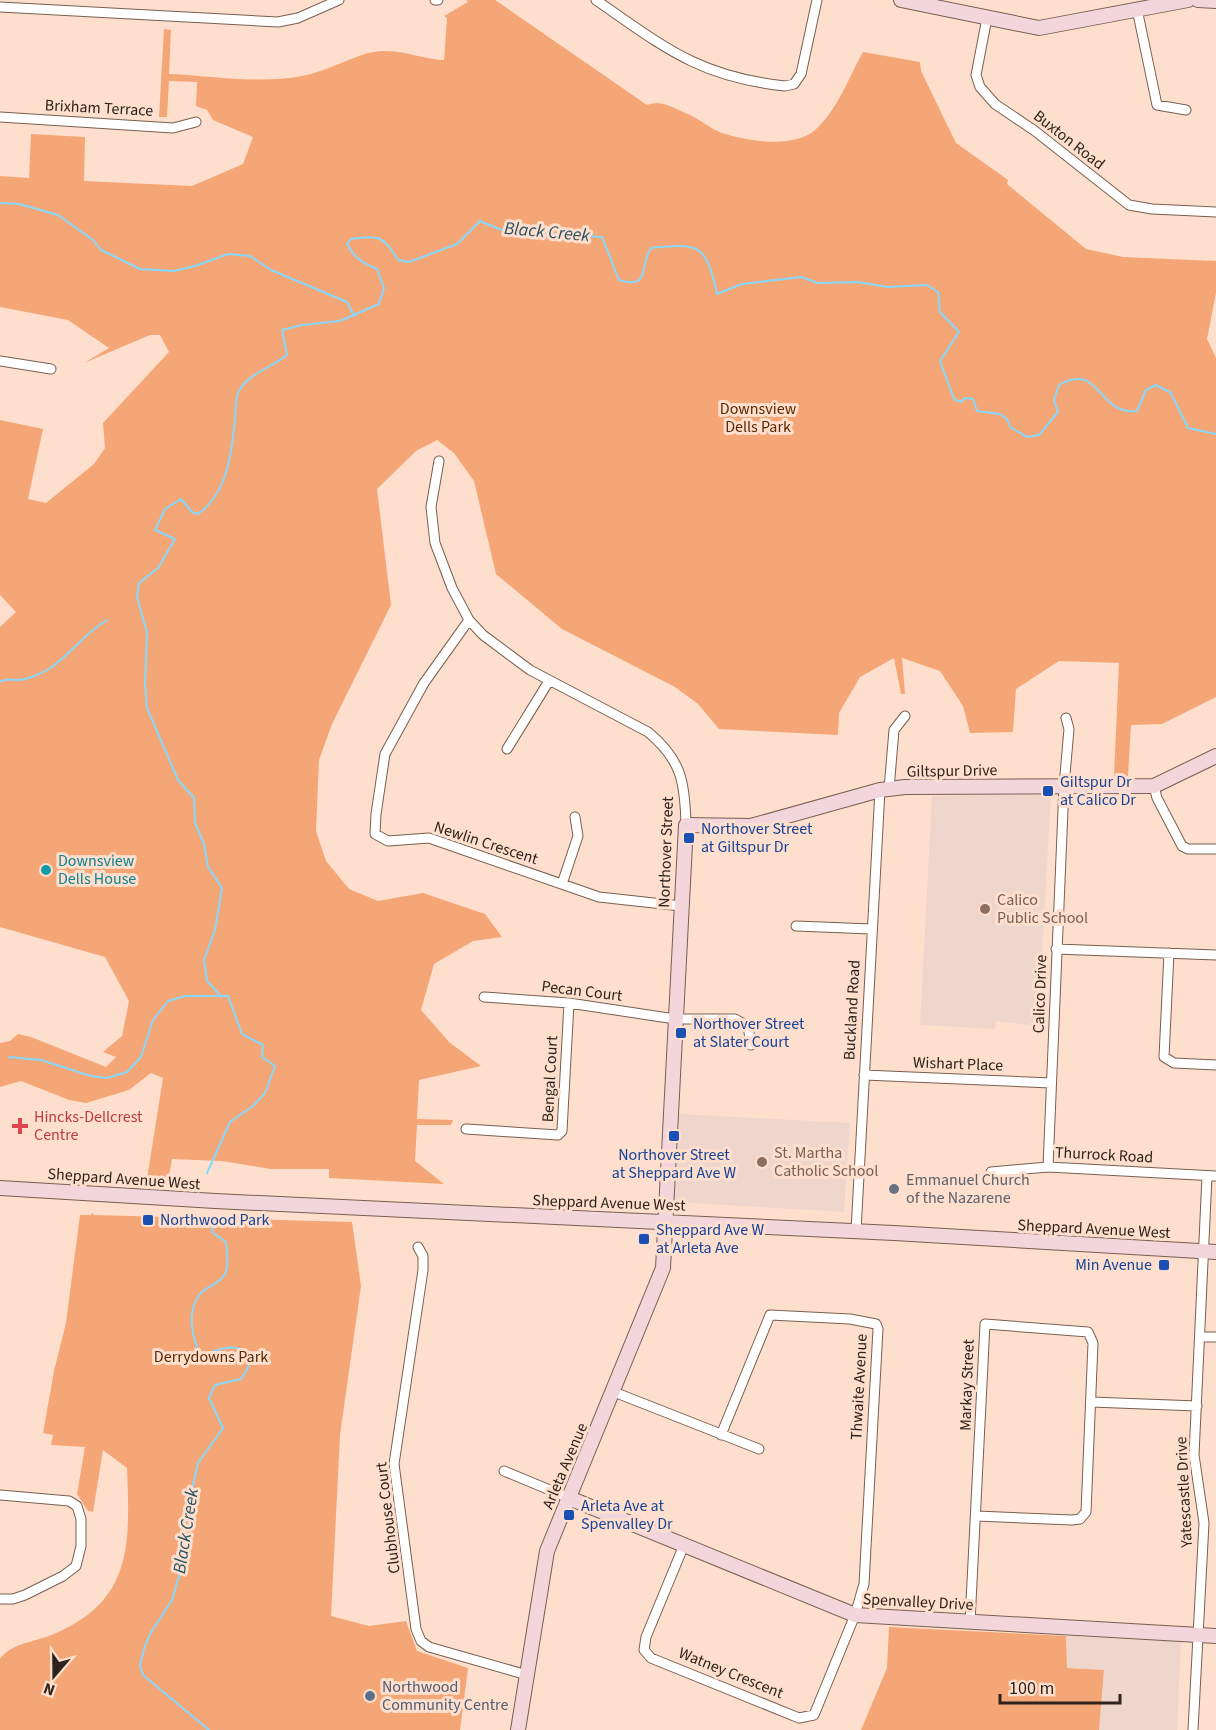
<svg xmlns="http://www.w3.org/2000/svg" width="1216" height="1730" viewBox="0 0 1216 1730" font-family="'Source Sans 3',sans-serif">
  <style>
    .education { fill: #efd6cd }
    .green { fill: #f5a676 }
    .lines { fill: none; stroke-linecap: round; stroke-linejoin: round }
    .stream { stroke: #86d8fc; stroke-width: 2 }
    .street-casing { stroke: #795f4f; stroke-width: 11 }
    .secondary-casing { stroke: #795f4f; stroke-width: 16 }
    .street { stroke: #fff; stroke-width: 9 }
    .secondary { stroke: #f3d5dc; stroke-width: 14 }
    .transit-dot { fill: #1a4fb4; stroke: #fedfcd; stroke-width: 2 }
    .culture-dot { fill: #0f9aa8; stroke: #fedfcd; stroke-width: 2 }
    .education-dot { fill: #8d6e63; stroke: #fedfcd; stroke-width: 2 }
    .health-dot { fill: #e0444e; stroke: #fedfcd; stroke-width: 2 }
    .worship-dot { fill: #6b7280; stroke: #fedfcd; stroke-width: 2 }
    .service-dot { fill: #5c6f8a; stroke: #fedfcd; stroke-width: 2 }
    .labels { text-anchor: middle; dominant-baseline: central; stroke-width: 6; stroke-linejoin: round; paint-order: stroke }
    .street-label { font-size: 16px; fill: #2e231c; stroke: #fedfcd }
    .park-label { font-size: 16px; fill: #5b2800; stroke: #fedfcd }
    .transit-label { font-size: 16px; fill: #164399; stroke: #fedfcd; text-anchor: start }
    .culture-label { font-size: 16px; fill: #0d838f; stroke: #fedfcd; text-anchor: start }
    .education-label { font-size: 16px; fill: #785e54; stroke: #fedfcd; text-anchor: start }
    .health-label { font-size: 16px; fill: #be3a42; stroke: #fedfcd; text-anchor: start }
    .worship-label { font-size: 16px; fill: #5b616d; stroke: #fedfcd; text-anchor: start }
    .service-label { font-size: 16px; fill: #4e5e75; stroke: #fedfcd; text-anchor: start }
    .water-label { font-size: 18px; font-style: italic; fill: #235164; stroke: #fedfcd }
  </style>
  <rect width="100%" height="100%" fill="#fedfcd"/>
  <path class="education" d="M 1051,794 L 1038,1026 L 996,1021 L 995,1029 L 920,1025 L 932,796 Z
    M 679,1114 L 850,1123 L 844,1212 L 675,1202 Z
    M 1066,1636 L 1181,1641 L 1177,1730 L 1099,1730 L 1104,1670 L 1067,1668 Z"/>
  <path class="green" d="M 466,0 L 495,0 L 647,105 C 663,99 675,109 690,115 C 700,120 713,130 722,133 C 746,141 794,149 815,130 C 837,111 849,77 863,52 L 920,62 L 921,71 L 956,143 L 1008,180 L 1007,184 L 1086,249 L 1123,257 L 1216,261 L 1216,293 L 1207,339 L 1216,358 L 1216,697 L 1162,724 L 1131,725 L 1128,776 L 1114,776 L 1119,663 L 1059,661 L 1016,689 L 1013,732 L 970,733 L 963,706 L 940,671 L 902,658 L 905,694 L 901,694 L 894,658 L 860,677 L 839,713 L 838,735 L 719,729 L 698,704 L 675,687 L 562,629 L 496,574 L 474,481 L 454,453 L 437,440 L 416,451 L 377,489 L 391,605 L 332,724 L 319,760 L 316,831 L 326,861 L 349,889 L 378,901 L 423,893 L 485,914 L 502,937 L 473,941 L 434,964 L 421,1010 L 449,1042 L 481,1066 L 419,1080 L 417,1119 L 453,1120 L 451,1125 L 417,1125 L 415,1161 L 444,1184 L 329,1178 L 329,1169 L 271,1169 L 222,1161 L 172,1159 L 168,1180 L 147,1179 L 163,1078 L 151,1073 L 129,1090 L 86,1103 L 69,1100 L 21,1081 L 0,1087 L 0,1043 L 10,1041 L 18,1034 L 31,1037 L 106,1067 L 116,1057 L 103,1052 L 122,1036 L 129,1001 L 105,957 L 0,927 L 0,627 L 16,612 L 0,595 L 0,420 L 43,429 L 28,499 L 46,503 L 94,464 L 105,448 L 103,423 L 169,352 L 160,335 L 150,335 L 84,363 L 109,348 L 68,320 L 0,307 L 0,176 L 29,178 L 31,134 L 85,137 L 84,181 L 192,186 L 243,164 L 253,137 L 213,120 L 207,110 L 196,106 L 197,82 L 169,81 L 167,117 L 159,117 L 164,29 L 171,30 L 169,74 C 212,76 260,84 302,76 C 327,72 359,52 381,51 C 403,50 423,59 444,60 L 447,18 L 444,16 L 468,2 Z
    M 92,1213 L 94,1215 L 352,1222 L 361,1286 L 340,1435 L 331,1616 L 369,1626 L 406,1621 L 417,1651 L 468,1668 L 460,1730 L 0,1730 L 0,1659 C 10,1644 33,1642 49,1636 C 133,1603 130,1546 127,1468 L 103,1450 L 93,1512 L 88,1511 L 77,1494 L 85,1447 L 51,1445 L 53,1435 L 43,1433 L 54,1371 L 66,1323 L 80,1215 L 91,1215 Z
    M 889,1627 L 1066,1636 L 1067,1668 L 1104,1670 L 1099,1730 L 861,1730 L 887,1668 Z"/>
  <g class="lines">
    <path class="stream" d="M 0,203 L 19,204 L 58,215 L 93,240 L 101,250 L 140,269 L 174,271 L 195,266 L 228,254 L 250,256 L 271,270 L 347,302 L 354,316
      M 0,682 C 7,678 10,680 18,680 C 27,680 42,673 49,669 C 71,654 85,633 107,620
      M 222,997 L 207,981 L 204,960 L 215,930 L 222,888 L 208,867 L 204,844 L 195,823 L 194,798 L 178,780 L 147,708 L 145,684 L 147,633 L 137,597 L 139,583 L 158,568 L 175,539 L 155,530 L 165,509 L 181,499 L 192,512 L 198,514 C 228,493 232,451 235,418 C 236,411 235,397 239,391 C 248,374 272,367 287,355 L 282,330 L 302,325 L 340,321 L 379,304 L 384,288 L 377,269 C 363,263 354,258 347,244 L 351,239 C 380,235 383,236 398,260 L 409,262 L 457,244 L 480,221 L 504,231 L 602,237 L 619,280 C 651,290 639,266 651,248 C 700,243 706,244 717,294 L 742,284 L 801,277 L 818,283 L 857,282 L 888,287 L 927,285 L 938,292 L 940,312 L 959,332 L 940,361 L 954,399 L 961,402 L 965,398 L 973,399 L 977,411 L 1000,414 L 1007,419 L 1010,427 L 1027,437 L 1039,435 L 1058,412 L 1054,400 L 1059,385 C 1101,361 1097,416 1137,411 L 1146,390 L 1156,385 L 1171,393 L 1188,428 L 1216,434
      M 9,1057 L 41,1060 L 91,1076 L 107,1078 L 127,1072 L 141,1057 L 153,1020 L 168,1001 L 185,996 L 228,996 L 242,1034 L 263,1045 L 262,1057 L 275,1066 L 265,1093 L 253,1106 L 230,1122 L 207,1173
      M 209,1730 L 143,1675 L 140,1665 L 144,1649 L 150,1634 L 172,1600 L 182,1566 L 182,1534 L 198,1463 L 223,1428 L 209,1398 L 215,1385 L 241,1379 L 249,1366 L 247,1353 C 231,1342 218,1350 201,1356 C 192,1338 186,1312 200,1294 C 206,1286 219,1285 225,1274 C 229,1265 227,1253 226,1242 L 213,1233 L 210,1223"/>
    <g class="street-casing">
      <path id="street" d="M 435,0 L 438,0
        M 596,0 C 664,47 699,77 785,86 L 794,84 L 801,74 L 817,0
        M 0,7 L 278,22 L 298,18 L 339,0
        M 1137,9 L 1157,105 L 1186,110
        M 987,18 L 976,75 L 980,87 L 995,104 L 1035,131 L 1129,205 L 1152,209 L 1216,212
        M 0,117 L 173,128 L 196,122
        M 0,361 L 51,369
        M 439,461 L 431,507 L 435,543 L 452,588 L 469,620 L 483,635 L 530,670 L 648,732 C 682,760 685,783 686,825
        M 469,620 L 424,683 L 385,754 L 376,814 L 375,834 L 388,841 L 429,838 L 599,897 L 681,906
        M 507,749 L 549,681
        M 1154,786 L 1157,798 L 1182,846 L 1188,849 L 1216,849
        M 889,789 L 894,730 L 905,716
        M 562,884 L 578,836 L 575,817
        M 796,926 L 871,929
        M 1056,949 L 1216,955
        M 1169,953 L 1164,1057 L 1174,1063 L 1216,1065
        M 484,997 L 569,1003 L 675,1019 L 735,1019 L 748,1026 L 751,1045
        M 864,1075 L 1051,1083
        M 466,1129 L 558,1135 L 562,1131 L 569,1003
        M 1048,1167 L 1064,786 L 1069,729 L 1066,718
        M 991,1172 L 1048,1167 L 1216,1176
        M 856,1231 L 880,790
        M 418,1247 L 423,1256 L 423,1270 L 394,1464 L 416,1629 L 421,1641 L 429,1647 L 527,1675
        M 1202,1337 L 1216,1337
        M 614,1392 L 759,1449
        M 1091,1402 L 1197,1406
        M 504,1471 L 569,1498
        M 0,1495 L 69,1501 L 77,1506 L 81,1519 L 81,1546 L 76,1566 L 63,1576 L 25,1595 L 13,1599 L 0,1599
        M 684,1545 L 646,1637 L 644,1650 L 651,1658 L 799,1718 L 814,1715 L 855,1615 L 864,1584 L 878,1329 L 876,1324 L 850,1319 L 770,1315 L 721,1435
        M 970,1622 L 985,1324 L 1088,1332 L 1093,1343 L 1086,1512 L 1080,1519 L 1072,1520 L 977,1516
        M 1193,1730 L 1204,1523 L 1194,1455 L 1207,1176"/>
    </g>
    <g class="secondary-casing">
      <path id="secondary" d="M 901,0 L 1039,28 L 1188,0
        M 1198,0 L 1216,1
        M 0,1188 L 215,1201 L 894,1233 L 1216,1252
        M 569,1498 L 855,1615 L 1216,1636
        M 518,1730 L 547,1551 L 663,1268 L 686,825 L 751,826 L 880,790 L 905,787 L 1154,786 L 1216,756"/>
    </g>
    <use href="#street" class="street"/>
    <use href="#secondary" class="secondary"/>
  </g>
  <g class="transit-dot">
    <rect x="1042" y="785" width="12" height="12" rx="3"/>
    <rect x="683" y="832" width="12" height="12" rx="3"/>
    <rect x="675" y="1027" width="12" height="12" rx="3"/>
    <rect x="668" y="1130" width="12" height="12" rx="3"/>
    <rect x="142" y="1214" width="12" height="12" rx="3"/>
    <rect x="638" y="1233" width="12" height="12" rx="3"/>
    <rect x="1158" y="1259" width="12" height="12" rx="3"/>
    <rect x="563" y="1509" width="12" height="12" rx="3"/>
  </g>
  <circle class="culture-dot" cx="46" cy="870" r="6"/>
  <g class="education-dot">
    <circle cx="985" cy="909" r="6"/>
    <circle cx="762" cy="1162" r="6"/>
  </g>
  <path class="health-dot" d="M17 1117h6v6h6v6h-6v6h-6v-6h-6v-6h6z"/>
  <circle class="worship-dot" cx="894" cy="1189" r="6"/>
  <circle class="service-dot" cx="370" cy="1696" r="6"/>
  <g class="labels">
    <g class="street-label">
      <text transform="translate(99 108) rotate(3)">Brixham Terrace</text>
      <text transform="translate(1069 140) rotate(38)">Buxton Road</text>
      <text transform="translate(952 771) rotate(-1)">Giltspur Drive</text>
      <text transform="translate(486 843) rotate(18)">Newlin Crescent</text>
      <text transform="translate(666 852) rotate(-88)">Northover Street</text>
      <text transform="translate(582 991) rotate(7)">Pecan Court</text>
      <text transform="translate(1040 994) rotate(-88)">Calico Drive</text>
      <text transform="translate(852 1010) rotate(-87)">Buckland Road</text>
      <text transform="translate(958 1064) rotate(2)">Wishart Place</text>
      <text transform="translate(550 1079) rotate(-87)">Bengal Court</text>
      <text transform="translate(1104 1155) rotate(3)">Thurrock Road</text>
      <text transform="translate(124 1179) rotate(4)">Sheppard Avenue West</text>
      <text transform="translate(609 1203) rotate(2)">Sheppard Avenue West</text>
      <text transform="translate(1094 1229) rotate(3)">Sheppard Avenue West</text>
      <text transform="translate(967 1385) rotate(-88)">Markay Street</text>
      <text transform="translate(859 1387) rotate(-87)">Thwaite Avenue</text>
      <text transform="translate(565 1466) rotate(-67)">Arleta Avenue</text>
      <text transform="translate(1184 1492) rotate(-93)">Yatescastle Drive</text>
      <text transform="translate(388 1518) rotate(-97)">Clubhouse Court</text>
      <text transform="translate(918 1602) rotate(3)">Spenvalley Drive</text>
      <text transform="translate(731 1673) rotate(22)">Watney Crescent</text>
    </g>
    <g class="park-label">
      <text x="758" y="409">Downsview<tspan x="758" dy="18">Dells Park</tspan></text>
      <text x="211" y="1357">Derrydowns Park</text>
    </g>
    <g class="transit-label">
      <text x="1060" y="782">Giltspur Dr<tspan x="1060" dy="18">at Calico Dr</tspan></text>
      <text x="701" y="829">Northover Street<tspan x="701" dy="18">at Giltspur Dr</tspan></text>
      <text x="693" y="1024">Northover Street<tspan x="693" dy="18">at Slater Court</tspan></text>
      <text x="674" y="1155" text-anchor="middle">Northover Street<tspan x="674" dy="18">at Sheppard Ave W</tspan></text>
      <text x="160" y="1220">Northwood Park</text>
      <text x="656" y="1230">Sheppard Ave W<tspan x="656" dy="18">at Arleta Ave</tspan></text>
      <text x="1152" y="1265" text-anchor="end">Min Avenue</text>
      <text x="581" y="1506">Arleta Ave at<tspan x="581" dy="18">Spenvalley Dr</tspan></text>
    </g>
    <g class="culture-label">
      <text x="58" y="861">Downsview<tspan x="58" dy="18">Dells House</tspan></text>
    </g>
    <g class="education-label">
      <text x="997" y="900">Calico<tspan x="997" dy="18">Public School</tspan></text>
      <text x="774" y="1153">St. Martha<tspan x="774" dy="18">Catholic School</tspan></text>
    </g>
    <g class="health-label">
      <text x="34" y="1117">Hincks-Dellcrest<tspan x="34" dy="18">Centre</tspan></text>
    </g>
    <g class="worship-label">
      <text x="906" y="1180">Emmanuel Church<tspan x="906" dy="18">of the Nazarene</tspan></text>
    </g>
    <g class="service-label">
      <text x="382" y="1687">Northwood<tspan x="382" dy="18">Community Centre</tspan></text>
    </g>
    <g class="water-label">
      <text transform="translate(547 232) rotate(5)">Black Creek</text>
      <text transform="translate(186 1531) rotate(-81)">Black Creek</text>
    </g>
  </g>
  <g transform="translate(54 1676) rotate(200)" stroke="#fedfcd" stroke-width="4.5" paint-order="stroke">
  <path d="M0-4.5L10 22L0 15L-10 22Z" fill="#2e231c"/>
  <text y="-9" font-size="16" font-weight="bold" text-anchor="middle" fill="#2e231c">N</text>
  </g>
  <path d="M1000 1694v9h120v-9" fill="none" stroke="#2e231c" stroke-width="3"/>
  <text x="1009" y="1694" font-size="18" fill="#2e231c" stroke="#fedfcd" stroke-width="4.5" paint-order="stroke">100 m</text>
</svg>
